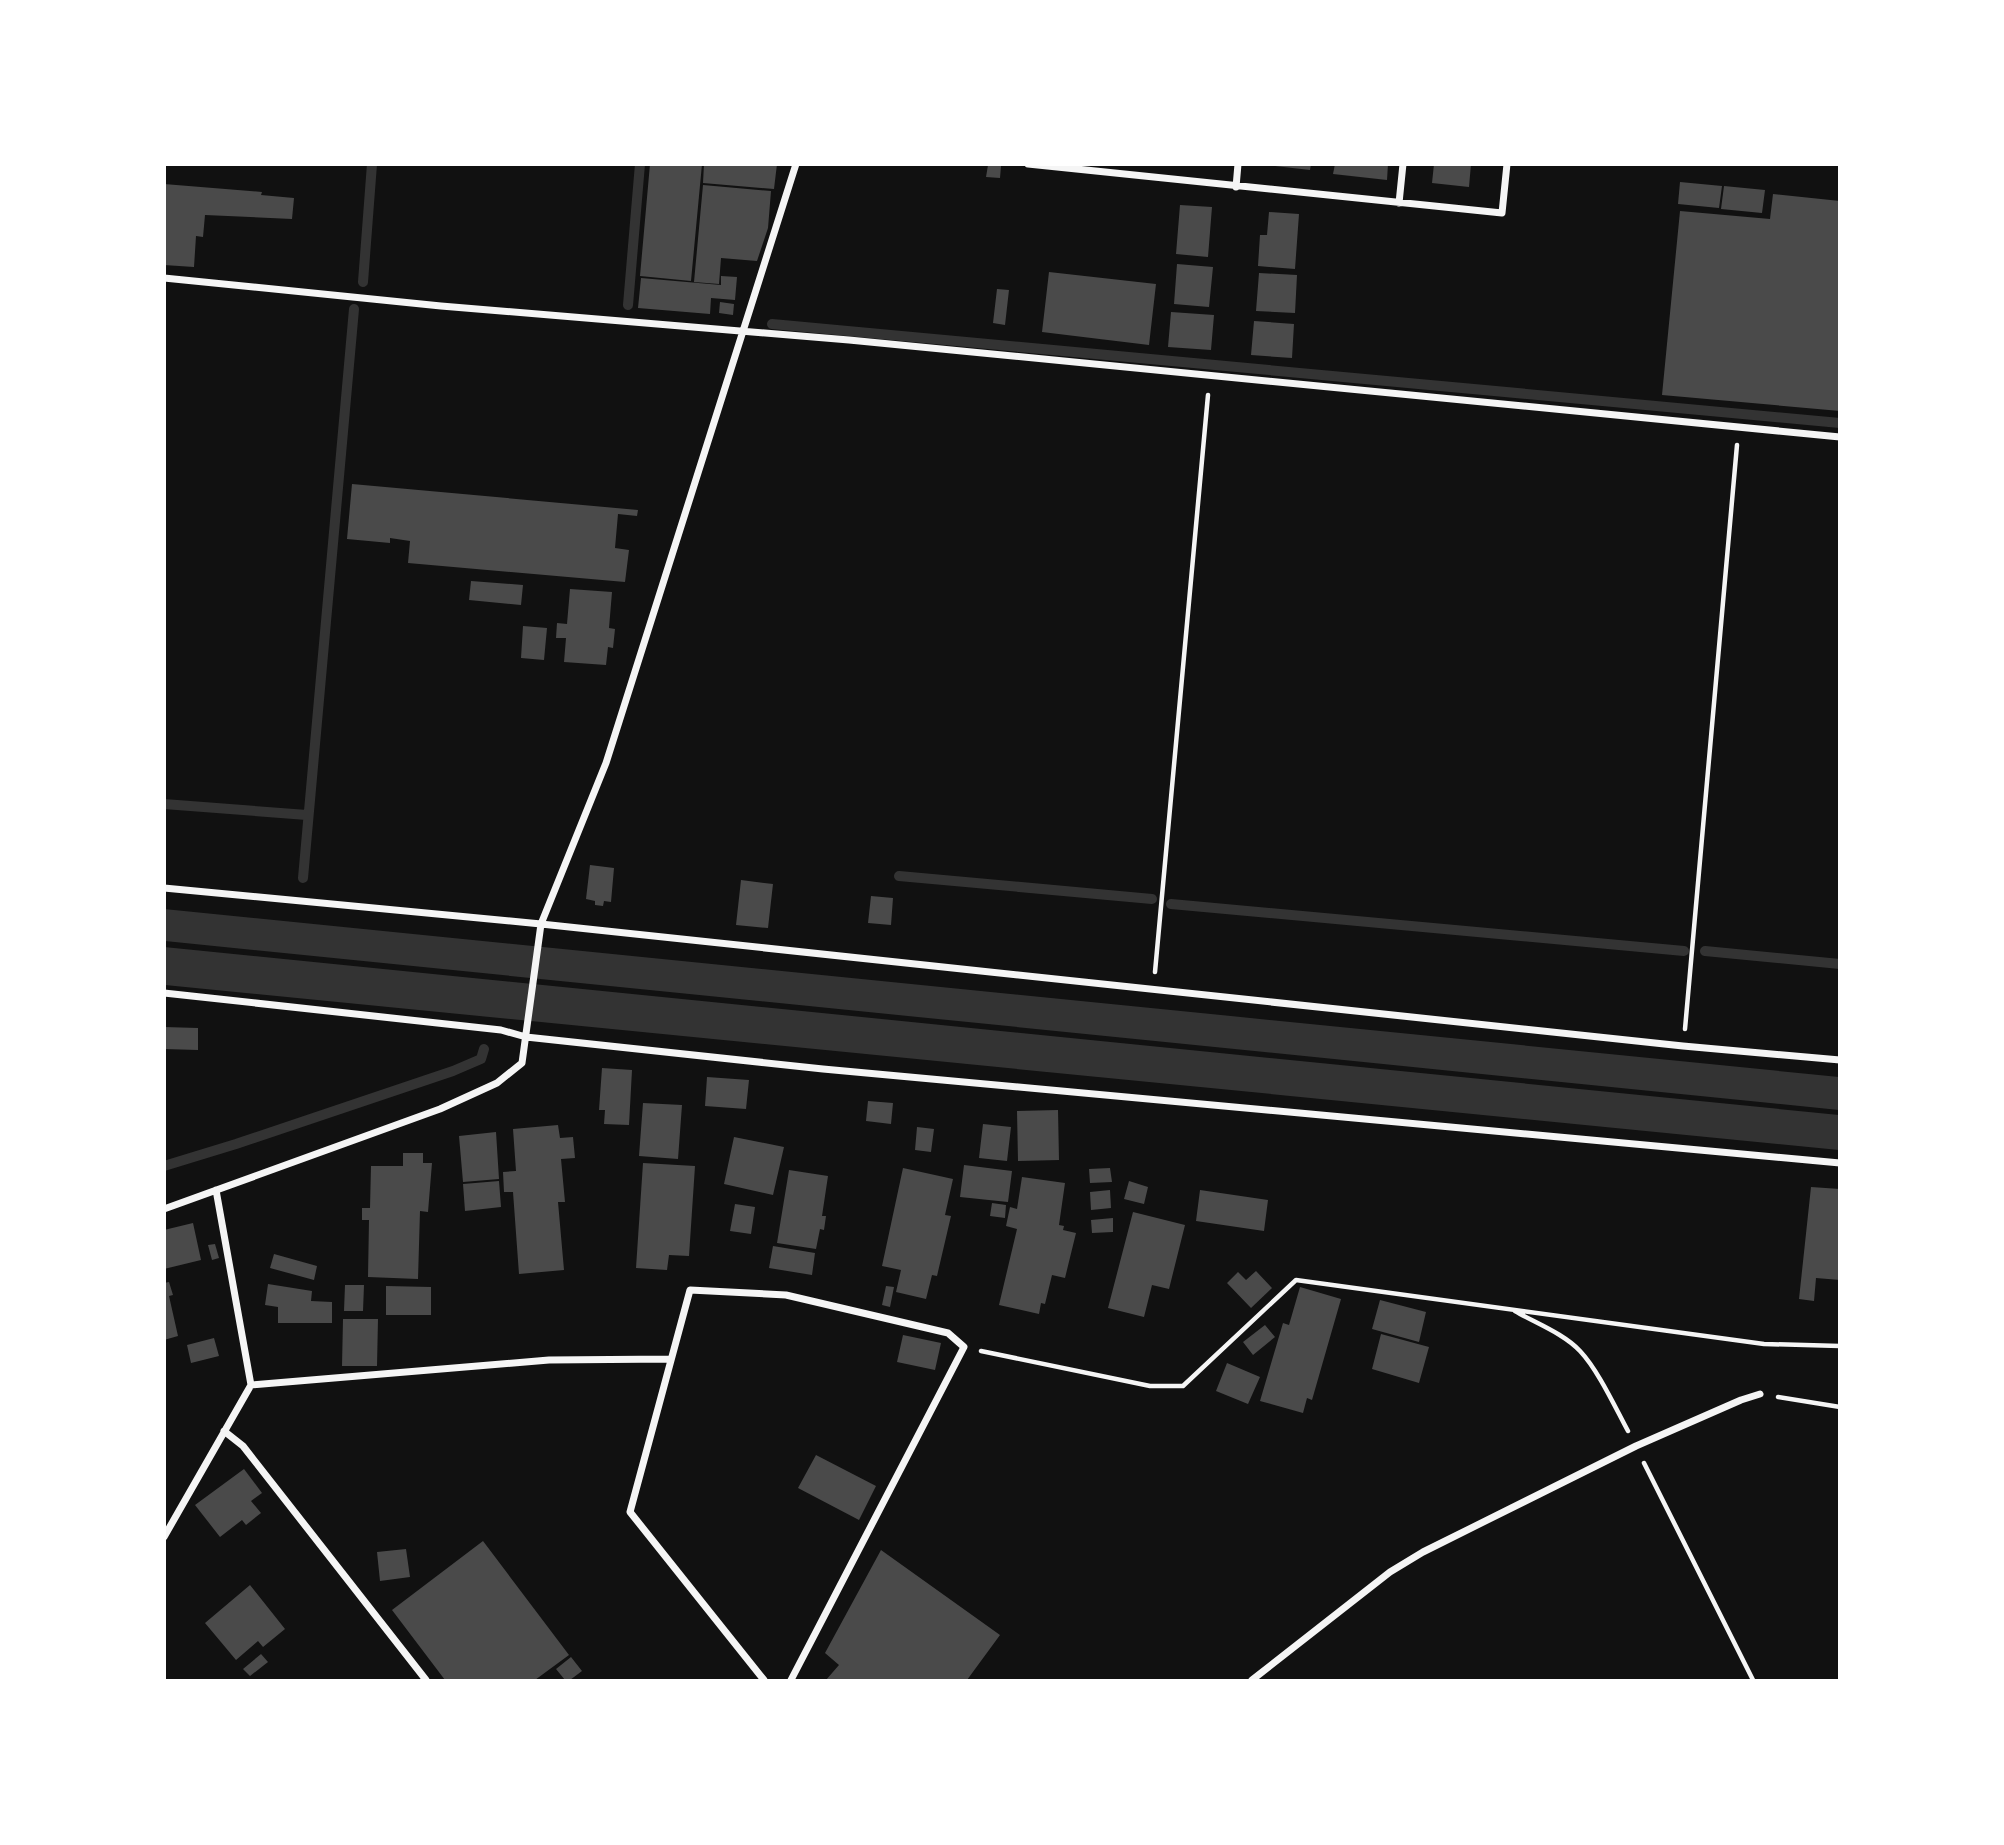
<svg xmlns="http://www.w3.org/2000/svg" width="2004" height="1845" viewBox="0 0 2004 1845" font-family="'Golos Text',sans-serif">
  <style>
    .water { fill: #333 }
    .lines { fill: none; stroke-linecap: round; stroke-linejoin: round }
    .stream { stroke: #333; stroke-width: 10 }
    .building { fill: #4a4a4a }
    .path { stroke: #f5f5f5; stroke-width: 4.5 }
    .minor { stroke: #f5f5f5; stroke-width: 7 }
  </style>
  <rect width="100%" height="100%" fill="#111"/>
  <path class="water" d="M 164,909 L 1839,1077 L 1839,1110 L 165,941 Z
    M 164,947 L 1839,1115 L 1839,1150 L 165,985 Z"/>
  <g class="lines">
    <path class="stream" d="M 363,282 L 372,164
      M 628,305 L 640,164
      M 772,324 L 1840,423
      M 164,804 L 307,815
      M 899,876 L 1152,899
      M 303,878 L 354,309
      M 1171,904 L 1684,951
      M 1705,951 L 1840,964
      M 164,1166 L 236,1144 L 453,1071 L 481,1059 L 484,1049"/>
  </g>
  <path class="building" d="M 650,164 L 702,164 L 691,281 L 640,276 Z
    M 704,164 L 777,164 L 774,189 L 703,183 Z
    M 1275,164 L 1311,164 L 1310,170 L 1275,166 Z
    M 1335,164 L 1388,164 L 1387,180 L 1333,174 Z
    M 1434,164 L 1471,164 L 1469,187 L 1432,183 Z
    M 988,165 L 1001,166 L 1000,178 L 986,177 Z
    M 1680,182 L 1722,186 L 1719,208 L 1678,204 Z
    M 164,184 L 262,192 L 261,195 L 294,198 L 292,219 L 205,215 L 203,237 L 196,236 L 194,267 L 164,265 Z
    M 703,185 L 771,191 L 768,228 L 757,261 L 721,258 L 719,284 L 694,282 Z
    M 1724,186 L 1765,190 L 1762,213 L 1721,209 Z
    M 1773,194 L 1840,201 L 1840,411 L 1662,395 L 1680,211 L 1770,219 Z
    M 1180,205 L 1212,207 L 1208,257 L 1176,254 Z
    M 1269,212 L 1299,214 L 1295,269 L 1258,266 L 1260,235 L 1267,235 Z
    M 1177,264 L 1213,267 L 1209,307 L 1174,304 Z
    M 1049,272 L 1156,284 L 1149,345 L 1042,332 Z
    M 1259,273 L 1297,275 L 1295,313 L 1256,311 Z
    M 721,276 L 737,277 L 735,300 L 711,298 L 710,314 L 638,308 L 641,278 L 721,285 Z
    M 997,289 L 1009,290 L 1005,325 L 993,323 Z
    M 720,302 L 734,304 L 733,315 L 719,313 Z
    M 1171,312 L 1214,315 L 1211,350 L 1168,347 Z
    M 1254,321 L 1294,324 L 1292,358 L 1251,355 Z
    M 352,484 L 638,510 L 637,516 L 618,514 L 615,548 L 629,550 L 625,582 L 408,563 L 410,541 L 390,538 L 390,543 L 347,539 Z
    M 471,581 L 523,585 L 521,605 L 469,600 Z
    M 570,589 L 612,592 L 609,628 L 615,629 L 613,648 L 608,647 L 606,665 L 564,662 L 566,638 L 556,638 L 557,623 L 567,624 Z
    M 523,626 L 547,628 L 544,660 L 521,658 Z
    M 590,865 L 614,868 L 611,902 L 604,901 L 603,906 L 595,905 L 595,901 L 586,899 Z
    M 741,880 L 773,884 L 768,928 L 736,925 Z
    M 871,896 L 893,898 L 891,925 L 868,923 Z
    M 164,1027 L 198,1028 L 198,1050 L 164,1049 Z
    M 602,1068 L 632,1070 L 629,1125 L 604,1124 L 605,1110 L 599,1110 Z
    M 707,1077 L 749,1080 L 746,1109 L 705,1106 Z
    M 868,1101 L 893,1103 L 891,1124 L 866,1121 Z
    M 643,1103 L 682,1105 L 678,1159 L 639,1156 Z
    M 1058,1110 L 1059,1160 L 1018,1161 L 1017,1111 Z
    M 983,1124 L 1011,1127 L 1007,1161 L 979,1158 Z
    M 558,1125 L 560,1138 L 573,1137 L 575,1158 L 561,1159 L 565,1202 L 558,1202 L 564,1270 L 519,1274 L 513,1192 L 504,1192 L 503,1172 L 516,1171 L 513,1129 Z
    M 917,1127 L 934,1129 L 931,1152 L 915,1150 Z
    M 496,1132 L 499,1179 L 463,1182 L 459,1136 Z
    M 734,1137 L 784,1147 L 773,1195 L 724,1184 Z
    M 403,1153 L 423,1153 L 423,1163 L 432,1163 L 428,1212 L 420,1211 L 418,1279 L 368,1277 L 369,1220 L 362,1220 L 362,1208 L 370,1208 L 371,1166 L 403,1166 Z
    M 643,1163 L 695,1166 L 689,1256 L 669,1255 L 667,1270 L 636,1268 Z
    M 964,1165 L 1012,1171 L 1008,1202 L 960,1197 Z
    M 903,1168 L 953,1179 L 945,1215 L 951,1216 L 937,1276 L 932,1275 L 926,1299 L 896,1292 L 901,1270 L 882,1266 Z
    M 1110,1168 L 1112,1182 L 1090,1183 L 1089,1169 Z
    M 789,1170 L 828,1176 L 822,1216 L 826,1216 L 824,1230 L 820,1229 L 816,1249 L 777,1243 Z
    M 1022,1177 L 1065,1183 L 1059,1225 L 1064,1226 L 1063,1230 L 1076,1233 L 1065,1278 L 1052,1275 L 1045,1304 L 1041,1303 L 1039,1314 L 999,1305 L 1017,1229 L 1006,1226 L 1010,1207 L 1017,1209 Z
    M 499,1181 L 501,1207 L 465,1211 L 463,1184 Z
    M 1129,1181 L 1148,1187 L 1144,1204 L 1124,1199 Z
    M 1811,1187 L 1840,1189 L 1840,1280 L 1816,1278 L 1814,1301 L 1799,1299 Z
    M 1110,1190 L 1111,1208 L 1091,1210 L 1090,1192 Z
    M 1200,1190 L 1268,1200 L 1264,1231 L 1196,1221 Z
    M 992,1203 L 1006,1205 L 1005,1218 L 990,1216 Z
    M 735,1204 L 755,1207 L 751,1234 L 730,1231 Z
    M 1133,1212 L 1185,1225 L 1169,1289 L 1152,1285 L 1144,1317 L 1108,1308 Z
    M 1113,1218 L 1113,1232 L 1092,1233 L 1091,1220 Z
    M 193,1223 L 201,1260 L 164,1269 L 164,1230 Z
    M 215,1244 L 219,1258 L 212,1260 L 208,1245 Z
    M 773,1246 L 815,1253 L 812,1275 L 769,1268 Z
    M 274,1254 L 317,1266 L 314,1280 L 270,1268 Z
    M 1256,1271 L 1272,1288 L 1251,1308 L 1227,1283 L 1238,1272 L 1246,1280 Z
    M 169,1282 L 173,1295 L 169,1296 L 178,1336 L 164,1340 L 164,1283 Z
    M 268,1284 L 312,1291 L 311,1301 L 332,1302 L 332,1323 L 278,1323 L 278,1307 L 265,1305 Z
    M 345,1285 L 364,1285 L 363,1311 L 344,1311 Z
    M 386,1286 L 431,1287 L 431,1315 L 386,1315 Z
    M 886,1286 L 894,1287 L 890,1307 L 882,1305 Z
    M 1300,1287 L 1341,1299 L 1312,1400 L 1307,1398 L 1303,1413 L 1260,1401 L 1283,1323 L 1289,1325 Z
    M 1380,1300 L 1426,1312 L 1419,1342 L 1372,1329 Z
    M 343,1319 L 378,1319 L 377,1366 L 342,1366 Z
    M 1265,1325 L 1275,1337 L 1253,1355 L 1243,1342 Z
    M 1381,1334 L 1429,1347 L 1419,1383 L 1372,1369 Z
    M 903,1335 L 941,1343 L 935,1370 L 897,1362 Z
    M 214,1338 L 219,1356 L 191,1363 L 187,1345 Z
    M 1227,1363 L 1260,1377 L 1248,1404 L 1216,1391 Z
    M 816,1455 L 876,1486 L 859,1520 L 798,1488 Z
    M 244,1469 L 262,1493 L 251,1501 L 261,1513 L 246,1525 L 242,1520 L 220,1537 L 195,1505 Z
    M 483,1541 L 569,1655 L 535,1680 L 445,1680 L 392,1610 Z
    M 406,1549 L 410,1577 L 380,1581 L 377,1552 Z
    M 881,1550 L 1000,1635 L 967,1680 L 826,1680 L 839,1665 L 825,1653 Z
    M 250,1585 L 285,1629 L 263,1647 L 258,1641 L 236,1660 L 205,1623 Z
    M 261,1654 L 268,1662 L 250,1676 L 243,1669 Z
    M 571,1657 L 582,1671 L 570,1680 L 565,1680 L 556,1669 Z"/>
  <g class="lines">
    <path class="path" d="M 1155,972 L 1208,395
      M 1685,1029 L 1737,445
      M 1515,1311 C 1535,1323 1563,1333 1580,1351 C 1598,1370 1615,1407 1628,1431
      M 981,1351 L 1150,1386 L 1183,1386 L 1296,1280 L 1764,1344 L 1840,1346
      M 1778,1397 L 1840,1407
      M 1644,1463 L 1753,1680"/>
    <path class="minor" d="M 1028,164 L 1502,213 L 1507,164
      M 1236,187 L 1238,164
      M 1399,203 L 1403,164
      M 164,278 L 441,306 L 849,340 L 1840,437
      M 164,888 L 541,924 L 1683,1046 L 1840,1060
      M 164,993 L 501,1030 L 526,1037 L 823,1069 L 1840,1163
      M 164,1209 L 440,1109 L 497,1083 L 522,1063 L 541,924 L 606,763 L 796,164
      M 251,1385 L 549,1360 L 671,1359
      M 224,1431 L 243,1446 L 426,1680
      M 164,1537 L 251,1385 L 216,1190
      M 764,1680 L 630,1512 L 690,1290 L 786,1295 L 948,1333 L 964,1347 L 791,1680
      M 1252,1680 L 1390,1572 L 1423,1552 L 1636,1446 L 1741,1400 L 1760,1394"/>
  </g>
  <rect width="2004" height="1845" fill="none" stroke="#ffffff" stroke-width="332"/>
</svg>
